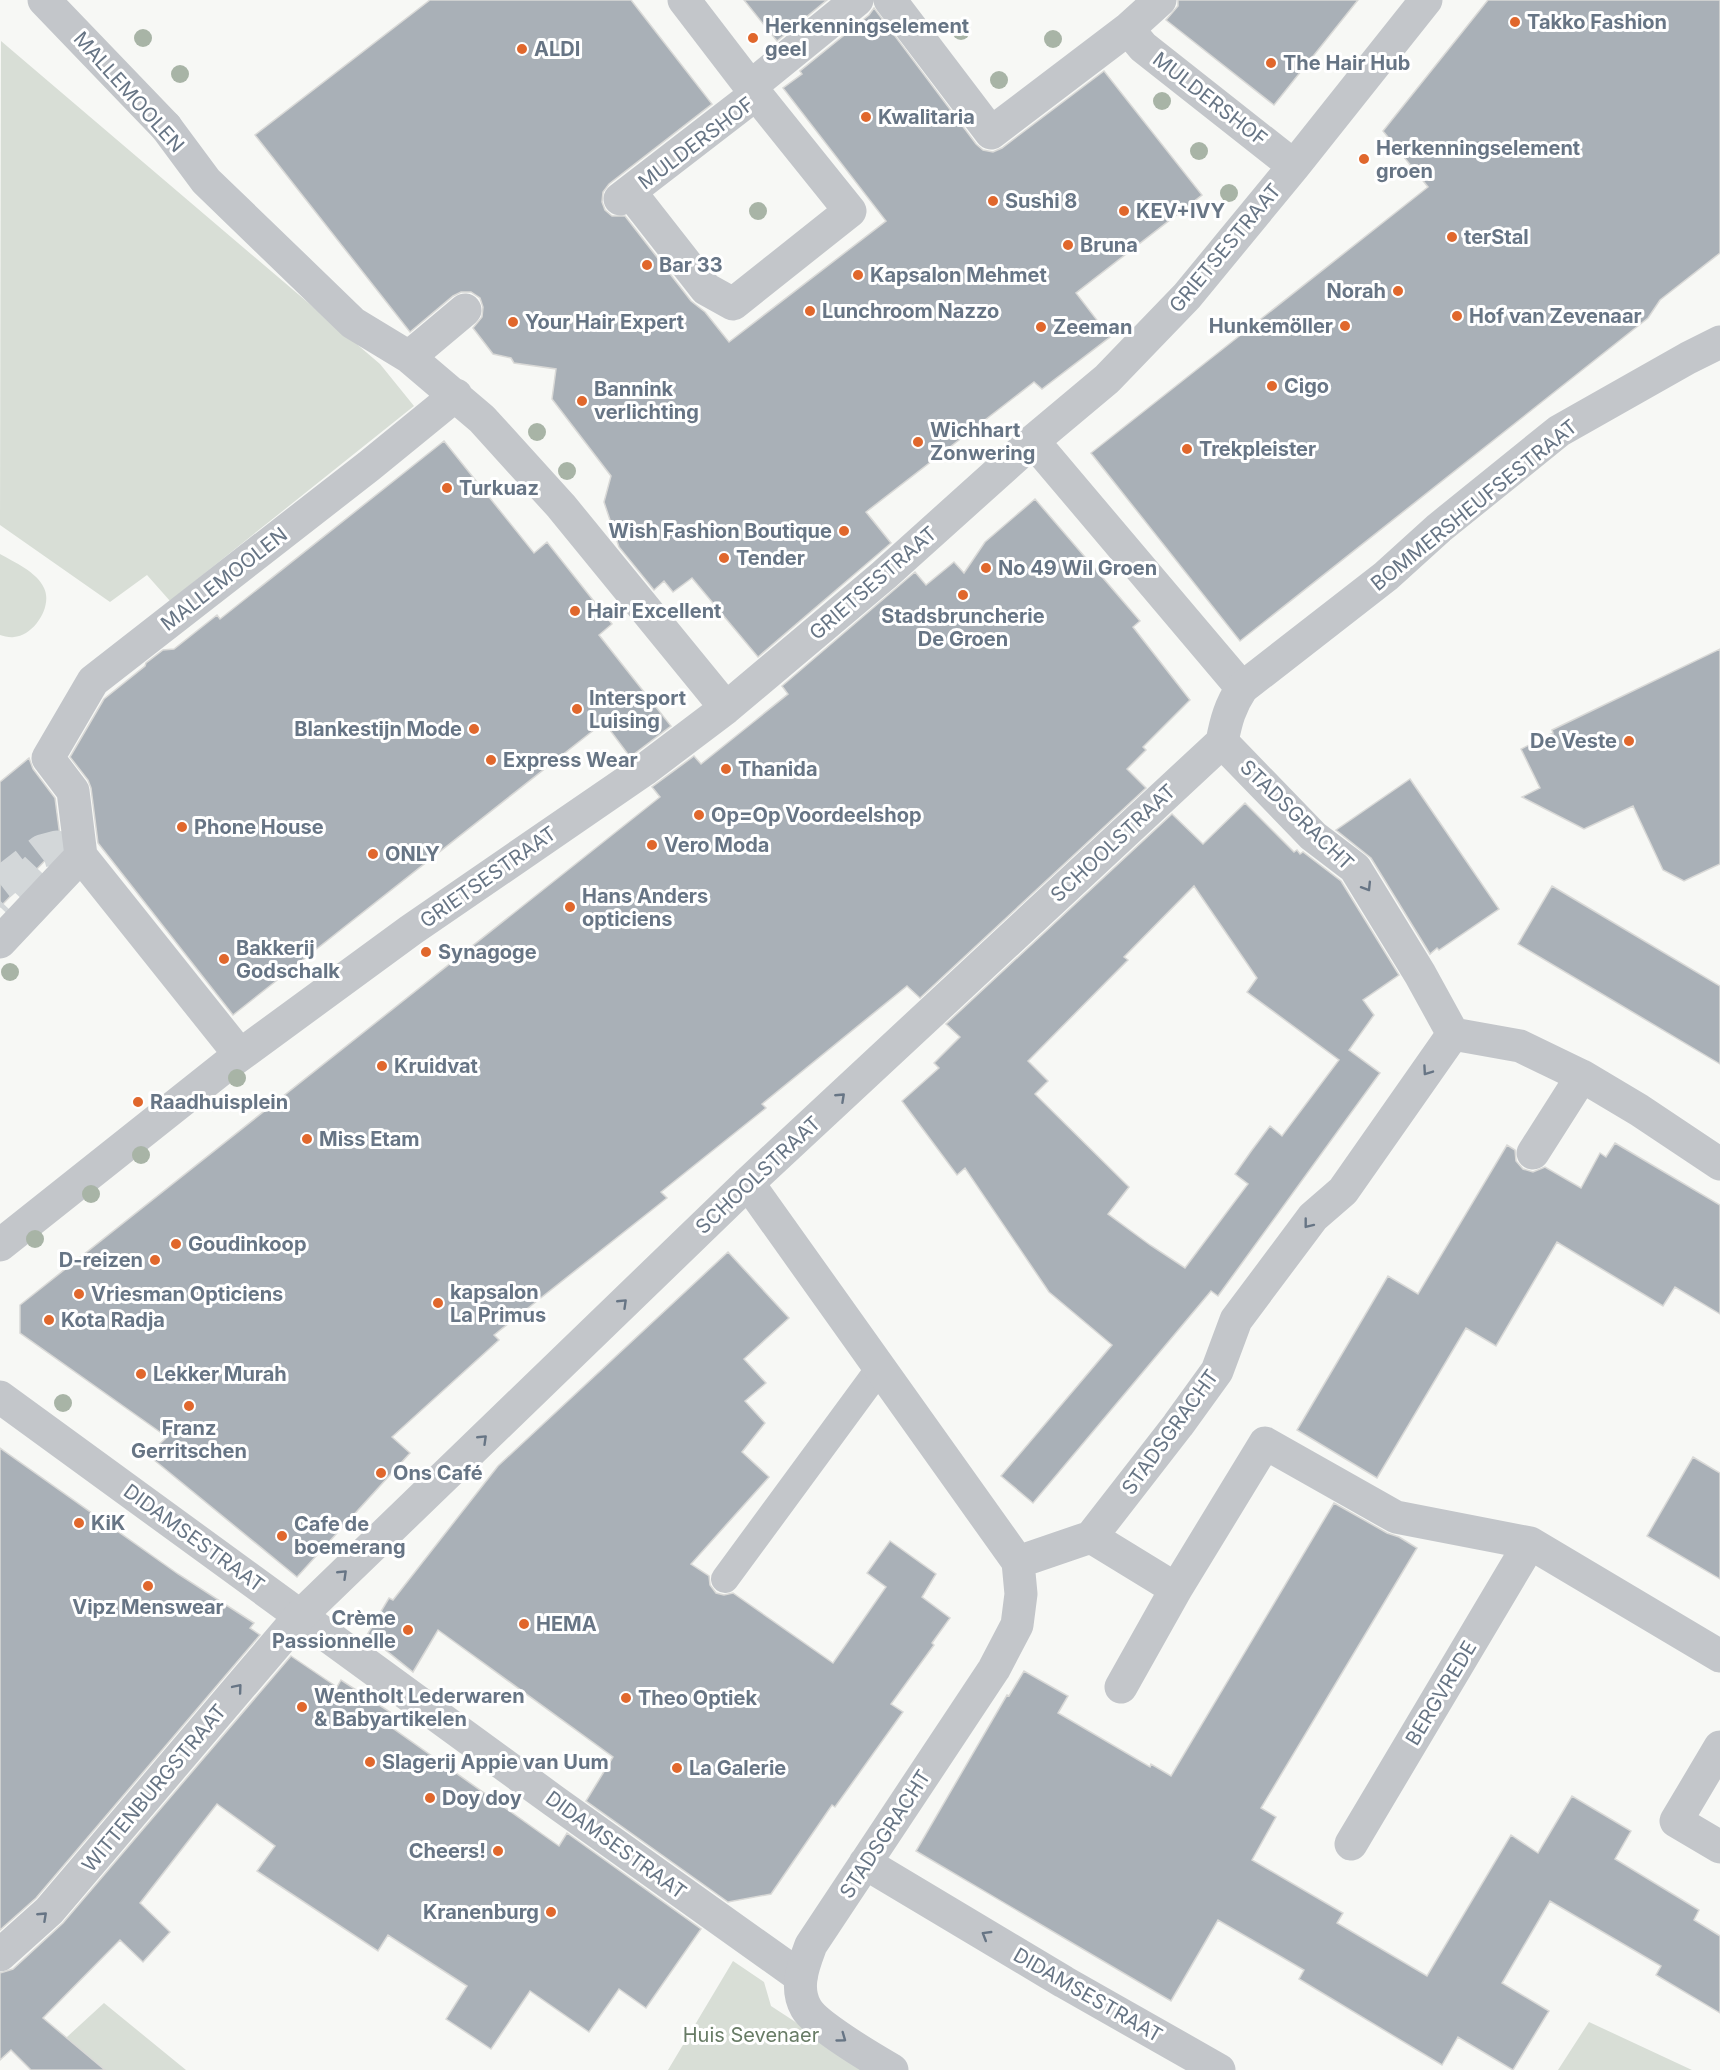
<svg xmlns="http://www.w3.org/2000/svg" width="1720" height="2070" viewBox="0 0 1720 2070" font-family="Inter,sans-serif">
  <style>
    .green { fill: #d8ded6 }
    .building { fill: #a9b0b7; stroke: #d9d9d7; stroke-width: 1.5; fill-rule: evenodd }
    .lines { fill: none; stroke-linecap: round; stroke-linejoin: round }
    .pedestrian-tunnel { stroke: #d3d7d9; stroke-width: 33; stroke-dasharray: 33 16; stroke-linecap: butt }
    .service { stroke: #c3c6ca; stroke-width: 28 }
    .pedestrian { stroke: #c3c6ca; stroke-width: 33 }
    .minor { stroke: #c3c6ca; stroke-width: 33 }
    .tree { fill: #a8b4a6 }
    .oneway { stroke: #677585 }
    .poi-dot { fill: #e0672c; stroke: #fff; stroke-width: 2 }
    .labels { text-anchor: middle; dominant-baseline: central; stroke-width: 6; stroke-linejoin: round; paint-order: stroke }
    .poi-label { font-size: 20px; font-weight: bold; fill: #677585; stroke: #fff; text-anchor: start }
    .street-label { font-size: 20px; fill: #677585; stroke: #fff }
    .park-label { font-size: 20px; fill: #687c66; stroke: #fff }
  </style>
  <rect width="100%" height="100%" fill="#f7f8f5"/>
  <path class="green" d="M 1,41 L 380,364 L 414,406 L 170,601 L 147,575 L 110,602 L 0,525 Z
    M 0,554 C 14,562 37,572 44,588 C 53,606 34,636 14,637 C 10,638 4,636 0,635 Z
    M 733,1961 L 764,1982 L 771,2006 L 869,2070 L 668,2070 Z
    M 104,2003 L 186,2070 L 31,2070 Z
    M 1589,2022 L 1692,2070 L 1558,2070 Z"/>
  <path class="building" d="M 430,0 L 631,0 L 712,104 L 609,184 L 603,192 L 602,202 L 605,210 L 612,216 L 625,216 L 691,301 L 705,312 L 729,342 L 886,221 L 783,88 L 802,74 L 800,71 L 869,15 L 874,8 L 976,144 L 983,150 L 993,152 L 1002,148 L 1104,71 L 1202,195 L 1076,293 L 1110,337 L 1042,389 L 1034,382 L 866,512 L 891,543 L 758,657 L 692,578 L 673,592 L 664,581 L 654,590 L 619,547 L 604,502 L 611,476 L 552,399 L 556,369 L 514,363 L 511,358 L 493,354 L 473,328 L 482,317 L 483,307 L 480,298 L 471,292 L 461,292 L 453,296 L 410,332 L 255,135 Z
    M 744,0 L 827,0 L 777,41 Z
    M 1178,0 L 1358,0 L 1274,105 L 1166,20 L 1178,6 Z
    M 1488,0 L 1720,0 L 1720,253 L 1660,300 L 1648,318 L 1240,641 L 1091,453 L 1428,187 L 1383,131 Z
    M 444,441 L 534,553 L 547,542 L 612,624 L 599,635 L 671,726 L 630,757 L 604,722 L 233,1015 L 98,843 L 91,788 L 88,780 L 70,757 L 104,699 L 145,666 L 146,663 L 163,650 L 174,649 L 217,615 L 220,619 Z
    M 1035,499 L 1140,621 L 1133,627 L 1190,700 L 1143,747 L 1146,750 L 1127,769 L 1146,788 L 920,998 L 907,986 L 762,1104 L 766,1108 L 661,1192 L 667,1198 L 494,1335 L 499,1340 L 392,1437 L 410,1453 L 297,1577 L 148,1455 L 167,1437 L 20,1333 L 20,1305 L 660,797 L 652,787 L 694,756 L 701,764 L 751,724 L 788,694 L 782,686 L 915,572 L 926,585 L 954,562 L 964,573 L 985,542 Z
    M 1720,649 L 1720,864 L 1684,881 L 1663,870 L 1633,806 L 1584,829 L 1522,797 L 1540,788 L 1521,749 L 1553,733 L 1552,730 Z
    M 29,758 L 33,769 L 55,798 L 61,844 L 0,907 L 0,782 Z
    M 1410,779 L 1499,909 L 1439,950 L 1437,948 L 1430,954 L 1371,858 L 1336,830 Z
    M 1245,803 L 1294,852 L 1297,850 L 1300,854 L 1303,852 L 1341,881 L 1399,975 L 1363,1000 L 1374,1015 L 1349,1050 L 1380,1073 L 1218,1296 L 1211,1291 L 1033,1503 L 1001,1476 L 1112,1345 L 1049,1292 L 965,1168 L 957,1175 L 902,1101 L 939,1068 L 934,1063 L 960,1037 L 946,1024 L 1172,814 L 1203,844 ZM 1194,886 L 1257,978 L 1247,992 L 1339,1060 L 1282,1136 L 1270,1126 L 1252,1150 L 1235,1174 L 1248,1184 L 1185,1268 L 1150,1245 L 1108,1214 L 1129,1187 L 1035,1094 L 1048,1081 L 1028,1061 L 1128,960 L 1124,957 Z
    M 1552,886 L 1720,986 L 1720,1064 L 1518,944 Z
    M 1615,1143 L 1720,1205 L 1720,1314 L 1675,1287 L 1663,1306 L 1557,1242 L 1496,1346 L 1466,1328 L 1377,1478 L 1297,1430 L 1388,1276 L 1418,1294 L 1507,1145 L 1515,1150 L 1516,1161 L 1523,1169 L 1533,1172 L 1545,1167 L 1581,1188 L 1600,1153 L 1606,1157 Z
    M 728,1252 L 789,1318 L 744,1359 L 766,1383 L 745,1401 L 765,1423 L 742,1452 L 769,1477 L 691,1564 L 709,1576 L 710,1585 L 716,1593 L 724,1595 L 733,1593 L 833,1663 L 886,1587 L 867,1573 L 890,1541 L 936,1574 L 922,1597 L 950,1618 L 932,1643 L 934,1645 L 891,1704 L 903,1712 L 835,1807 L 832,1805 L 771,1894 L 728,1902 L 586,1801 L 613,1757 L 438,1630 L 413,1672 L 367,1635 L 389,1598 L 393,1600 L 498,1466 Z
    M 0,1448 L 178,1574 L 254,1623 L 250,1628 L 260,1635 L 36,1898 L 0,1930 Z
    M 1693,1457 L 1720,1473 L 1720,1579 L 1647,1536 Z
    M 1334,1503 L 1387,1533 L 1399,1537 L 1417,1548 L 1261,1808 L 1276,1817 L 1252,1860 L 1343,1913 L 1337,1923 L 1427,1976 L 1511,1835 L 1538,1853 L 1572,1796 L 1631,1831 L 1615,1859 L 1699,1910 L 1694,1920 L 1720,1936 L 1720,2013 L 1656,1975 L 1661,1966 L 1550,1901 L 1502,1983 L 1549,2011 L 1513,2070 L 1458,2037 L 1442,2065 L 1299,1979 L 1304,1970 L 1218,1920 L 1171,2001 L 916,1851 L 1007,1695 L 1009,1696 L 1024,1671 L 1068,1696 L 1058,1713 L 1150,1767 L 1151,1764 L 1171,1776 Z
    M 291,1656 L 337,1687 L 341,1680 L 390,1712 L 384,1722 L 559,1846 L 567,1833 L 701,1929 L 646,2008 L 619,1989 L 589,2032 L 530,1991 L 491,2049 L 446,2019 L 467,1986 L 388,1935 L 378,1951 L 257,1871 L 275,1846 L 217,1804 L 140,1903 L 170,1932 L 143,1962 L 120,1940 L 43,2018 L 105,2070 L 31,2070 L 11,2050 L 0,2060 L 0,1973 L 13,1969 L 63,1923 Z"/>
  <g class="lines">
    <path class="pedestrian-tunnel" d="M 0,884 L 42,851 L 57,847 L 0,907"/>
    <path class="service" d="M 725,1579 L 880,1368"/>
    <path class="pedestrian" d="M 890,0 L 991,133 L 1128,29 L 1143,47 L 1294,166
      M 1128,29 L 1160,0
      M 750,87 L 857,0
      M 166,127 L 206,181 L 353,323 L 409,357 L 482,419 L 561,506 L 726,708
      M 630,192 L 706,289 L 733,304 L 850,211 L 756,94 L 684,0
      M 620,199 L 756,94
      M 409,357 L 465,310
      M 1033,441 L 1242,688
      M 81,856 L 240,1055
      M 0,942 L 81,856 L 73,791 L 48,758 L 93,681 L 369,466 L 456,395
      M 0,1245 L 228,1064 L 411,930 L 644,770 L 726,708 L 884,575 L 1033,441 L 1107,379 L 1187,296 L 1294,166 L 1426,0
      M 0,1397 L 554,1801 L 801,1977"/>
    <path class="minor" d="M 44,0 L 166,127
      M 1222,742 C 1226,721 1230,706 1242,688 L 1386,576 L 1439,528 L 1559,431 L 1688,358 L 1720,342
      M 1453,1034 L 1520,1046 L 1582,1076 L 1639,1110 L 1720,1164
      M 1533,1153 L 1582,1076
      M 748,1183 L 1018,1562 L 1021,1594 L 1017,1625 L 994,1669 L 811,1945 C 804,1964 794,1987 806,2008 C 815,2025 873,2059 892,2070
      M 1091,1537 L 1178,1425 L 1217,1371 L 1236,1320 L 1313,1217 L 1343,1191 L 1453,1034 L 1420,974 L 1355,868 L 1313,836 L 1222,742
      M 1018,1562 L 1091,1537 L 1176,1589 L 1265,1443 L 1396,1517 L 1530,1543 L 1720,1656
      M 1121,1687 L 1176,1589
      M 1720,1747 L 1676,1821 L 1720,1847
      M 1351,1844 L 1530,1543
      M 865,1863 L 1064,1982 L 1219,2070
      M 0,1955 L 49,1911 L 301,1615 L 748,1183 L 1222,742"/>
  </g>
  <g class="tree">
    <circle cx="961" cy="31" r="9"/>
    <circle cx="143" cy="38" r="9"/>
    <circle cx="1053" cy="39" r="9"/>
    <circle cx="180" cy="74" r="9"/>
    <circle cx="999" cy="80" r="9"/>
    <circle cx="1162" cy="101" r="9"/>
    <circle cx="1199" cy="151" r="9"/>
    <circle cx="1229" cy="193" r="9"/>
    <circle cx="758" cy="211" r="9"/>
    <circle cx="537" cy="432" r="9"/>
    <circle cx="567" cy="471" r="9"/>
    <circle cx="10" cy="972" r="9"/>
    <circle cx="237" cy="1078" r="9"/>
    <circle cx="141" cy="1155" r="9"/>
    <circle cx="91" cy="1194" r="9"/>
    <circle cx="35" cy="1239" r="9"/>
    <circle cx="63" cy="1403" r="9"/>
  </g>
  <defs><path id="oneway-chevron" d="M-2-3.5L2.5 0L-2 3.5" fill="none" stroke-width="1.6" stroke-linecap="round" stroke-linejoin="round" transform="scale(1.5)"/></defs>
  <g class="oneway">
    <use href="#oneway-chevron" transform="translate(1367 887) rotate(58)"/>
    <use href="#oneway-chevron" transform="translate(1427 1071) rotate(125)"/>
    <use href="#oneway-chevron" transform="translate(841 1097) rotate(-43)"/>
    <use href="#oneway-chevron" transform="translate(1308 1224) rotate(128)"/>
    <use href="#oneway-chevron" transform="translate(623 1303) rotate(-44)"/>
    <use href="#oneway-chevron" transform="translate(483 1439) rotate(-44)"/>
    <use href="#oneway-chevron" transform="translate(343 1574) rotate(-44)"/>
    <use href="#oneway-chevron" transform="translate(238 1688) rotate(-50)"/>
    <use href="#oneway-chevron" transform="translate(43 1916) rotate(-43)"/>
    <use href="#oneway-chevron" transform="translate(986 1935) rotate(-149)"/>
    <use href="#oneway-chevron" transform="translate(842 2038) rotate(36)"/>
  </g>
  <g class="poi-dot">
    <circle cx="1515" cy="22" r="6"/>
    <circle cx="753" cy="38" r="6"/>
    <circle cx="522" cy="49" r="6"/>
    <circle cx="1271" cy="63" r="6"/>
    <circle cx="866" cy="117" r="6"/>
    <circle cx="1364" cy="159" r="6"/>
    <circle cx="993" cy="201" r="6"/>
    <circle cx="1124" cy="211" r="6"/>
    <circle cx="1452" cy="237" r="6"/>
    <circle cx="1068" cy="245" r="6"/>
    <circle cx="647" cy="265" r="6"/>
    <circle cx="858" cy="275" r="6"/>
    <circle cx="1398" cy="291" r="6"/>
    <circle cx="810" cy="311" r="6"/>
    <circle cx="1457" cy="316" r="6"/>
    <circle cx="513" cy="322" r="6"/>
    <circle cx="1345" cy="326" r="6"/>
    <circle cx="1041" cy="327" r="6"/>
    <circle cx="1272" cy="386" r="6"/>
    <circle cx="582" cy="401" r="6"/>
    <circle cx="918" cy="442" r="6"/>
    <circle cx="1187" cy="449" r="6"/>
    <circle cx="447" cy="488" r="6"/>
    <circle cx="844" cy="531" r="6"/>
    <circle cx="724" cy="558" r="6"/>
    <circle cx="986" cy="568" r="6"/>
    <circle cx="963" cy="595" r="6"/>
    <circle cx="575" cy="611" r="6"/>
    <circle cx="577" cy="709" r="6"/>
    <circle cx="474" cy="729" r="6"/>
    <circle cx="1629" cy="741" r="6"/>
    <circle cx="491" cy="760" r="6"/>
    <circle cx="726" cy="769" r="6"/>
    <circle cx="699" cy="815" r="6"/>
    <circle cx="182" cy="827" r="6"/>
    <circle cx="652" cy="845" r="6"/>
    <circle cx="373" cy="854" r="6"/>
    <circle cx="570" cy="907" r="6"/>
    <circle cx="426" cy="952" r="6"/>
    <circle cx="224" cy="959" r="6"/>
    <circle cx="382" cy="1066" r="6"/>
    <circle cx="138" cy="1102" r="6"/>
    <circle cx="307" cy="1139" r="6"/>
    <circle cx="176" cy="1244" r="6"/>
    <circle cx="155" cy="1260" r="6"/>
    <circle cx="79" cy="1294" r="6"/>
    <circle cx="438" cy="1303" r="6"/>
    <circle cx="49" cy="1320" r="6"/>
    <circle cx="141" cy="1374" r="6"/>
    <circle cx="189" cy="1406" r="6"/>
    <circle cx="381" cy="1473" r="6"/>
    <circle cx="79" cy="1523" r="6"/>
    <circle cx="282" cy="1536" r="6"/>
    <circle cx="148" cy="1586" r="6"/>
    <circle cx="524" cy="1624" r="6"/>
    <circle cx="408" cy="1630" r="6"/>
    <circle cx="626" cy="1698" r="6"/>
    <circle cx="302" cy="1707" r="6"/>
    <circle cx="370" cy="1762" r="6"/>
    <circle cx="677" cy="1768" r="6"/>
    <circle cx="430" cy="1798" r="6"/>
    <circle cx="498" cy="1851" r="6"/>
    <circle cx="551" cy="1912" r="6"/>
  </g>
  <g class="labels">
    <g class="poi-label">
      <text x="1527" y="22">Takko Fashion</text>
      <text x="765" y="26">Herkenningselement<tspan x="765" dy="23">geel</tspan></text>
      <text x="534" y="49">ALDI</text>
      <text x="1283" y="63">The Hair Hub</text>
      <text x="878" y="117">Kwalitaria</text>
      <text x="1376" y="148">Herkenningselement<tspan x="1376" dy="23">groen</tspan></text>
      <text x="1005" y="201">Sushi 8</text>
      <text x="1136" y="211">KEV+IVY</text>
      <text x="1464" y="237">terStal</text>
      <text x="1080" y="245">Bruna</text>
      <text x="659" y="265">Bar 33</text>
      <text x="870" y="275">Kapsalon Mehmet</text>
      <text x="1386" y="291" text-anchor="end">Norah</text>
      <text x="822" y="311">Lunchroom Nazzo</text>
      <text x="1469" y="316">Hof van Zevenaar</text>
      <text x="525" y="322">Your Hair Expert</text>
      <text x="1333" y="326" text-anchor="end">Hunkemöller</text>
      <text x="1053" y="327">Zeeman</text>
      <text x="1284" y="386">Cigo</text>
      <text x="594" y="389">Bannink<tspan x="594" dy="23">verlichting</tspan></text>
      <text x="930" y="430">Wichhart<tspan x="930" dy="23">Zonwering</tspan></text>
      <text x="1199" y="449">Trekpleister</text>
      <text x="459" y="488">Turkuaz</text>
      <text x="832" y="531" text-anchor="end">Wish Fashion Boutique</text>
      <text x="736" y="558">Tender</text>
      <text x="998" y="568">No 49 Wil Groen</text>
      <text x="587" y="611">Hair Excellent</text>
      <text x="963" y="616" text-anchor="middle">Stadsbruncherie<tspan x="963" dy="23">De Groen</tspan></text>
      <text x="589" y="698">Intersport<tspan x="589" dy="23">Luising</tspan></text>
      <text x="462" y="729" text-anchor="end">Blankestijn Mode</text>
      <text x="1617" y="741" text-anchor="end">De Veste</text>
      <text x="503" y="760">Express Wear</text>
      <text x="738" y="769">Thanida</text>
      <text x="711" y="815">Op=Op Voordeelshop</text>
      <text x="194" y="827">Phone House</text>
      <text x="664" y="845">Vero Moda</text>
      <text x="385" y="854">ONLY</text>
      <text x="582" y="896">Hans Anders<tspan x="582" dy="23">opticiens</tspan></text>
      <text x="236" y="948">Bakkerij<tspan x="236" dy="23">Godschalk</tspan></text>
      <text x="438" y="952">Synagoge</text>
      <text x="394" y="1066">Kruidvat</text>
      <text x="150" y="1102">Raadhuisplein</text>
      <text x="319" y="1139">Miss Etam</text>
      <text x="188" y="1244">Goudinkoop</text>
      <text x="143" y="1260" text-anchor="end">D-reizen</text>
      <text x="450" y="1292">kapsalon<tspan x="450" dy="23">La Primus</tspan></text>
      <text x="91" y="1294">Vriesman Opticiens</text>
      <text x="61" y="1320">Kota Radja</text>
      <text x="153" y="1374">Lekker Murah</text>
      <text x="189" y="1428" text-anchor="middle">Franz<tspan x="189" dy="23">Gerritschen</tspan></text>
      <text x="393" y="1473">Ons Café</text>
      <text x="91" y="1523">KiK</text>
      <text x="294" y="1524">Cafe de<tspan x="294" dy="23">boemerang</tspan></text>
      <text x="148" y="1607" text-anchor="middle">Vipz Menswear</text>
      <text x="396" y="1618" text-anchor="end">Crème<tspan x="396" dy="23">Passionnelle</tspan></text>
      <text x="536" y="1624">HEMA</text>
      <text x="314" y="1696">Wentholt Lederwaren<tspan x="314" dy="23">&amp; Babyartikelen</tspan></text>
      <text x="638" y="1698">Theo Optiek</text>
      <text x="382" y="1762">Slagerij Appie van Uum</text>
      <text x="689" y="1768">La Galerie</text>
      <text x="442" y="1798">Doy doy</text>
      <text x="486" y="1851" text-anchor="end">Cheers!</text>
      <text x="539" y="1912" text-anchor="end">Kranenburg</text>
    </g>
    <g class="street-label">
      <text transform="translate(129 92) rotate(48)">MALLEMOOLEN</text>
      <text transform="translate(1210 99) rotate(38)">MULDERSHOF</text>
      <text transform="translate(696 143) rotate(-37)">MULDERSHOF</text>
      <text transform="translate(1225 248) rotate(-50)">GRIETSESTRAAT</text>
      <text transform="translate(1474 505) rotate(-39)">BOMMERSHEUFSESTRAAT</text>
      <text transform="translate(224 579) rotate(-38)">MALLEMOOLEN</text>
      <text transform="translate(873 583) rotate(-41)">GRIETSESTRAAT</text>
      <text transform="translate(1297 815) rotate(44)">STADSGRACHT</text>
      <text transform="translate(1113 843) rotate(-43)">SCHOOLSTRAAT</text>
      <text transform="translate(488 877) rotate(-35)">GRIETSESTRAAT</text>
      <text transform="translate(758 1175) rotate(-43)">SCHOOLSTRAAT</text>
      <text transform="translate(1170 1432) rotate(-54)">STADSGRACHT</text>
      <text transform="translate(194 1538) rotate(36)">DIDAMSESTRAAT</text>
      <text transform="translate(1441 1693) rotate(-59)">BERGVREDE</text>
      <text transform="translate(154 1788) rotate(-50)">WITTENBURGSTRAAT</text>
      <text transform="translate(885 1834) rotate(-57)">STADSGRACHT</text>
      <text transform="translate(616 1845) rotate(36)">DIDAMSESTRAAT</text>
      <text transform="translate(1088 1995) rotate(30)">DIDAMSESTRAAT</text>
    </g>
    <g class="park-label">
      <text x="751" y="2035">Huis Sevenaer</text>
    </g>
  </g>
</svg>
